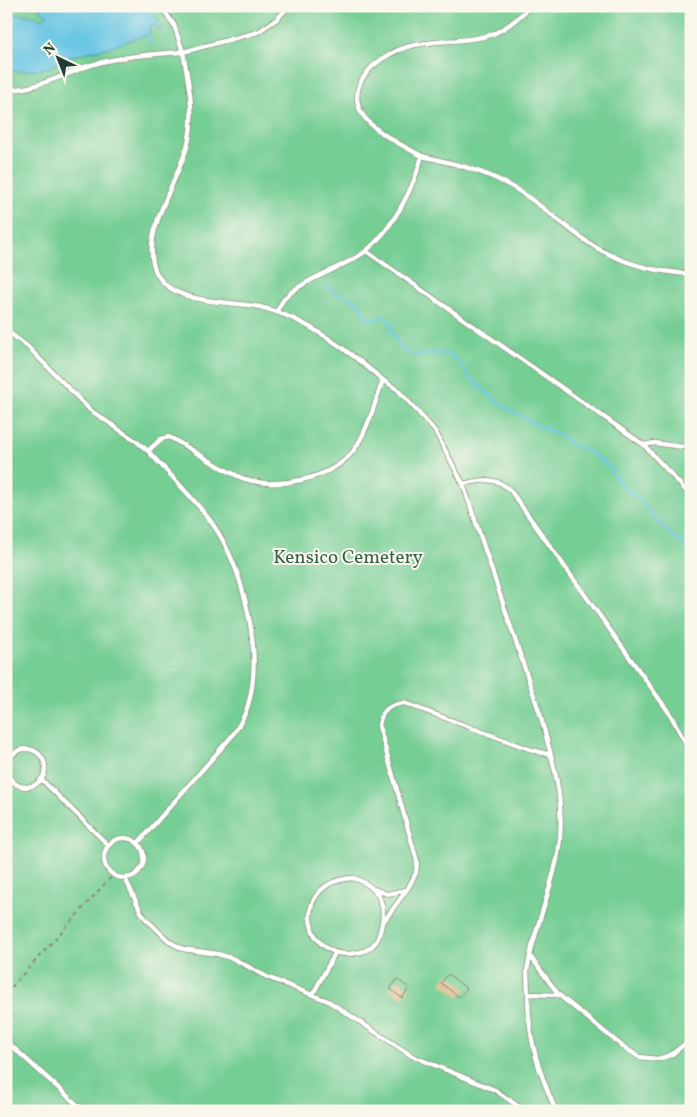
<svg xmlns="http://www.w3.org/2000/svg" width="697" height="1117" viewBox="0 0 697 1117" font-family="Vollkorn,serif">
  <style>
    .green { fill: #75ce94; stroke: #4a8664 }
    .water { fill: #65c5e3; stroke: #42818c }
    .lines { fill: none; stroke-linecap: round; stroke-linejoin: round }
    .stream { stroke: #65c5e3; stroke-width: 2.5 }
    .building { fill: #debb8d }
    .lane-casing { stroke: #8a8c7a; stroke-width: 6 }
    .path { stroke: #8a8c7a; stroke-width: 2; stroke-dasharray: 4 4; stroke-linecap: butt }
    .lane { stroke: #fff; stroke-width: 4.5 }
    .labels { text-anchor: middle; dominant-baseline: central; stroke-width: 4; stroke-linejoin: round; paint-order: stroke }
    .park-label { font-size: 19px; fill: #34614c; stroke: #fbf7ec }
  </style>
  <rect width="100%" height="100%" fill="#fbf7ec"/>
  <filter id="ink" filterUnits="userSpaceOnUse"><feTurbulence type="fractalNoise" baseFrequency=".02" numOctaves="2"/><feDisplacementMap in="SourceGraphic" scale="10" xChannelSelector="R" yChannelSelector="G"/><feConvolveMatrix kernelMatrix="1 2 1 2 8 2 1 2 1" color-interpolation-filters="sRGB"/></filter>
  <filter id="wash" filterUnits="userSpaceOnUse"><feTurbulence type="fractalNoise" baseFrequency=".0096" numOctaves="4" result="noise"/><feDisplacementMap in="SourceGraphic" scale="20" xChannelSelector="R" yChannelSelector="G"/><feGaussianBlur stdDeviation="1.12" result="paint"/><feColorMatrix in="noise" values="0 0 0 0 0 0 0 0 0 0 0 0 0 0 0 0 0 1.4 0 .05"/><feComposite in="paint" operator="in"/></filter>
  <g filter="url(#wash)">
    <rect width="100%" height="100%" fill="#f5dcc0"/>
    <path class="green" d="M 6,6 L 691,6 L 691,1111 L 6,1111 Z"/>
    <path class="water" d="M 42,6 L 149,6 L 163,29 L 160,31 L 155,25 L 149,27 L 151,33 L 147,35 L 107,48 L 72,56 L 52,66 L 39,70 L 6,72 L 6,13 L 34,16 L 43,19 L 47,15 L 40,10 Z"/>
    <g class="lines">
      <path class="stream" d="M 147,35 L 150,44
        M 327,284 L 332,292 C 351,297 359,298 366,317 L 375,320 L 379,317 L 384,317 L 392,324 L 391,331 L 403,350 L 412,355 L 443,353 L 455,357 L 471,379 L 502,405 L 538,426 L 559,434 L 575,446 L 590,452 L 609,467 L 622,487 L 641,500 L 655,519 L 677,540 L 691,550"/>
    </g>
    <g id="blocks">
      <path class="building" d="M 448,974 L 467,989 L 459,997 L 441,983 Z
        M 397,979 L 409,988 L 402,998 L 390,989 Z"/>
    </g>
  </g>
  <g filter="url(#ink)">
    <use href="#blocks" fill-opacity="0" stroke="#8a8c7a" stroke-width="1"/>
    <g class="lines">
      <g class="lane-casing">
        <path id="lane" d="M 6,90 C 34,90 65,74 91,65 C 122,56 151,54 183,52 L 174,25 L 161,6
          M 422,156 C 405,147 370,130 361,112 C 345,81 382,54 407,47 C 434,39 465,43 490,35 C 505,30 519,18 530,6
          M 366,251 L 644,445 L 691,496
          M 276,312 C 279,308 281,303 284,299 C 302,279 344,268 366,251 C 393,229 413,189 422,156 C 452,163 482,170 509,185 C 536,200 558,221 583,239 C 615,262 652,272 691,274
          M 6,330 L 28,347 L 90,410 L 136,441 L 148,451
          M 383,380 L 398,390 L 435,431 L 463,484 L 540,714 L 551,755
          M 644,445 L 654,443 L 691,448
          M 463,484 C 481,480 495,476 510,490 L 670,714 L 691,753
          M7 768a19 19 0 1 1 38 0a19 19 0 1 1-38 0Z
          M 41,779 L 108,845
          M104 858a20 20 0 1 1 40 0a20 20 0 1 1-40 0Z
          M 138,843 L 232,736 C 239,726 245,717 248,705 C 264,652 243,567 212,523 C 193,497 169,474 148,451 L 161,439 L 169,437 C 194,450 217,467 242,478 C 275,491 333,479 354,450 C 368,430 375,402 383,380 C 347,350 306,318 260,307 C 229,300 172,306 156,272 C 138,234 182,176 189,139 C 195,111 188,80 183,52 L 258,32 L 277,19 L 289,6
          M 125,878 L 141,912 L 146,919 L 170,942 L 183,949 L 218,954 L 234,959 L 267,977 L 328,1001 L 412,1056 L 495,1090 L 525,1111
          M 353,878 C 384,888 388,910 378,938 C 375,945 368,950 361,952 C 304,968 286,882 353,878 Z
          M 374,889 L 387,894 L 407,890 L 416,873 L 417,861 L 379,726 C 381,710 389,705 404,703 L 532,750 L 551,755 C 560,788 564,825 557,859 C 550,892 537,923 530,956 L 559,995 L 622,1046 L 639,1057 L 658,1059 L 671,1055 L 686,1043 L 691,1033
          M 384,921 L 406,891
          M 313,994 L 335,953
          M 528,994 L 527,971 L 530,956
          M 6,1041 L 84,1111
          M 556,1111 C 538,1070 528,1040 528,994 L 559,995"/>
      </g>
      <path class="path" d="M 6,993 L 113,875"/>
      <use href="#lane" class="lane"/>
    </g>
  </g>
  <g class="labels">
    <g class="park-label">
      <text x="348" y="558">Kensico Cemetery</text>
    </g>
  </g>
  <rect width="697" height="1117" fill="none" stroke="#fbf7ec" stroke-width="25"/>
  <g transform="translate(58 58) rotate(317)" stroke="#fbf7ec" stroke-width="4" paint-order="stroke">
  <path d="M0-4L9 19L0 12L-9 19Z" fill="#1f3d34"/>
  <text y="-8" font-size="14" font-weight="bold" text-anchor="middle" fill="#1f3d34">N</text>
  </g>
</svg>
